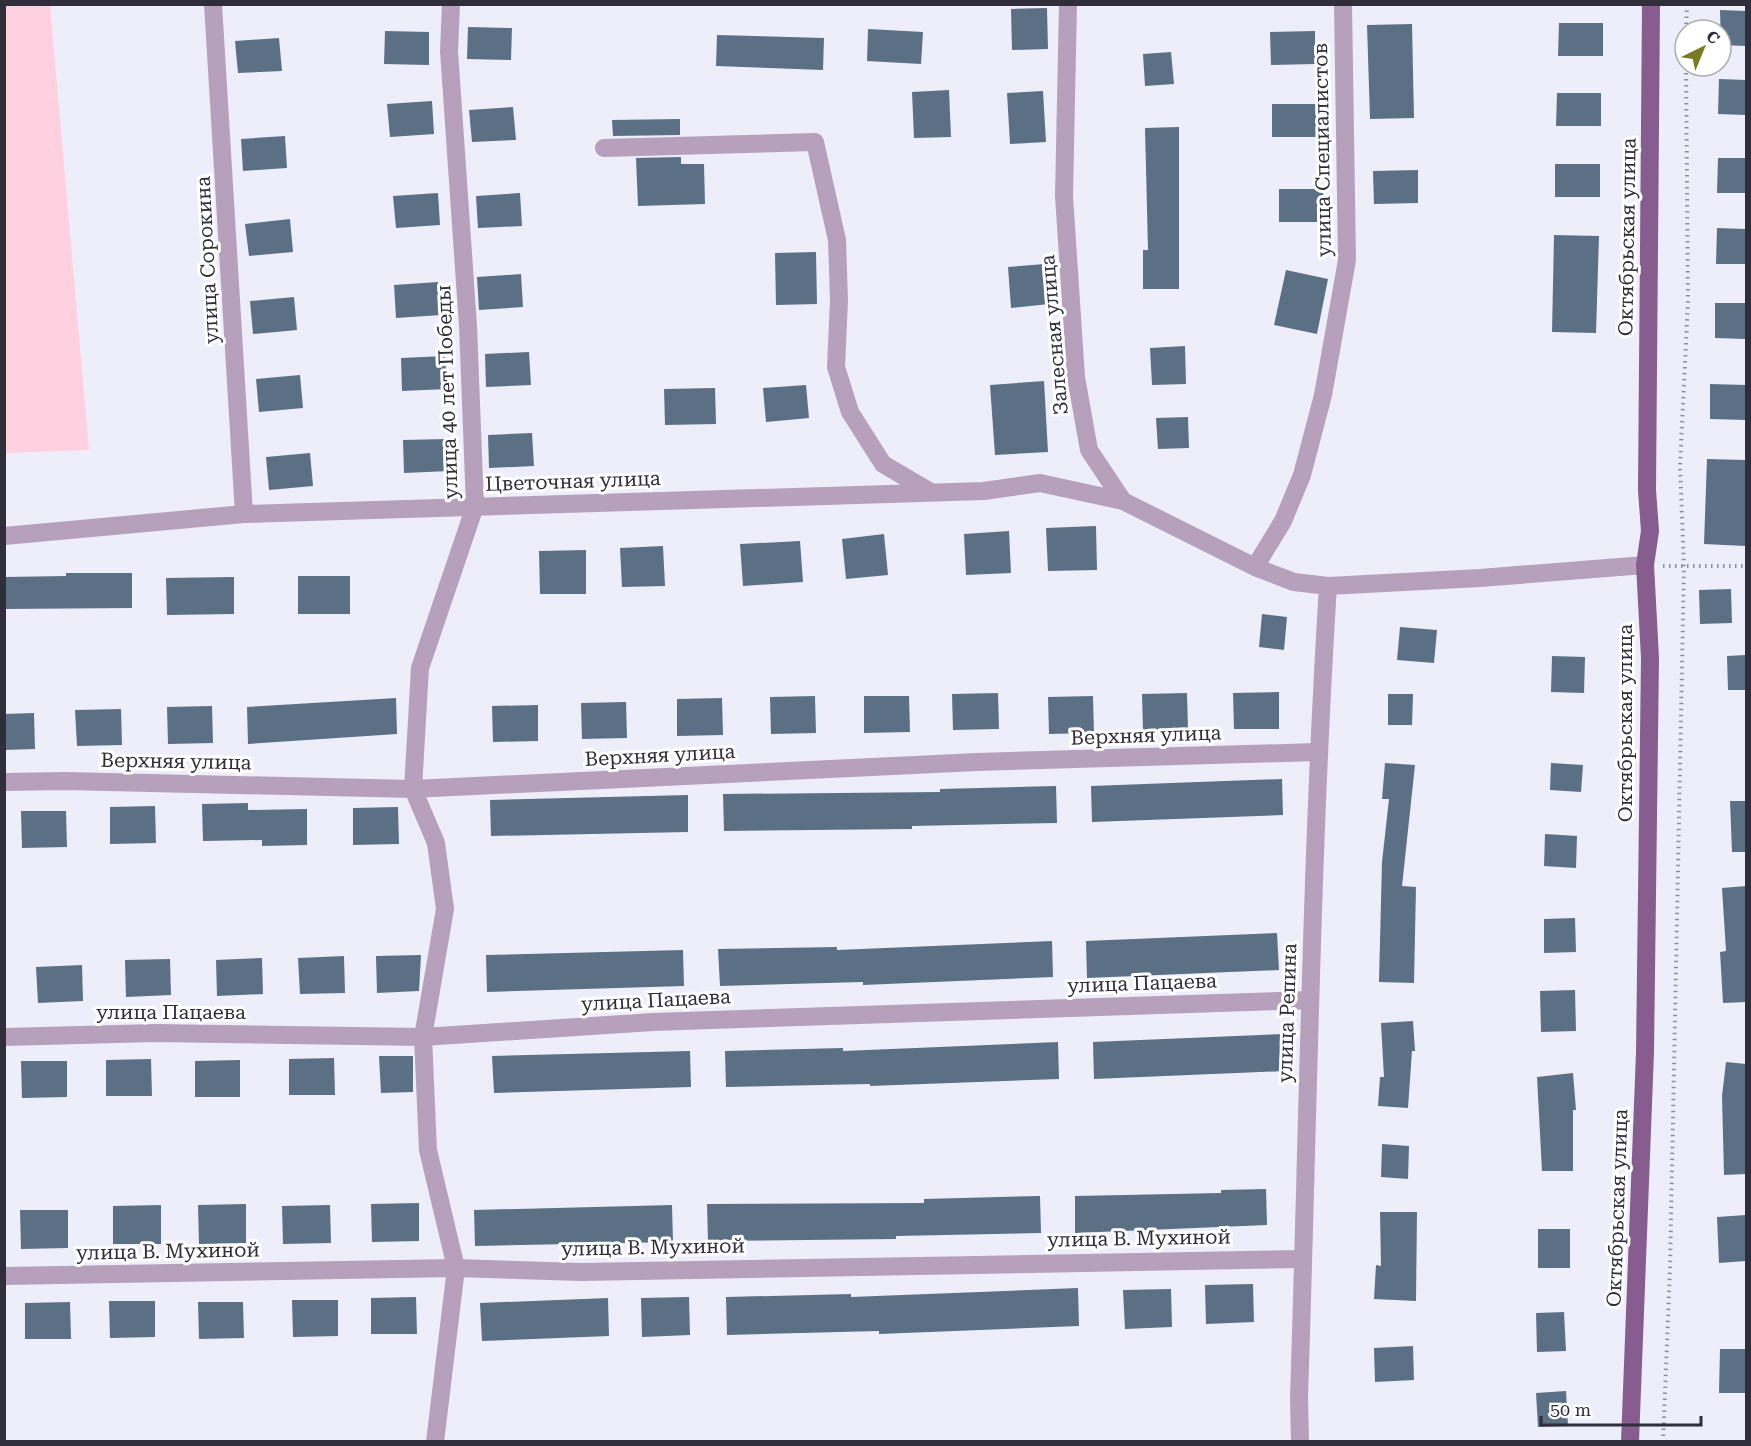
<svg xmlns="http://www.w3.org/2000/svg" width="1751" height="1446" viewBox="0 0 1751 1446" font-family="'Roboto Serif',serif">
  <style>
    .green { fill: #ffd0e0 }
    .building { fill: #5c7085 }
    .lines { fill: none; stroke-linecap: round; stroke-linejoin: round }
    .path { stroke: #8f8f9b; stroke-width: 4; stroke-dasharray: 1.5 4.5; stroke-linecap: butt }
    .minor { stroke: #b7a0bb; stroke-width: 18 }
    .major { stroke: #865d8e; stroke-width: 18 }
    .labels { text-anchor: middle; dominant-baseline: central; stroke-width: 6; stroke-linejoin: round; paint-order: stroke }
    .street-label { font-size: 20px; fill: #2f2e3a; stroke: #fff }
  </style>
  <rect width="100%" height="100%" fill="#eeeefa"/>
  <path class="green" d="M 4,5 L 50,5 L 89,450 L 5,453 Z"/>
  <path class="building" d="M 1047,8 L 1048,49 L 1012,50 L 1011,9 Z
    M 1720,10 L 1746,11 L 1746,46 L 1721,45 Z
    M 1559,23 L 1603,23 L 1603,56 L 1558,56 Z
    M 1412,24 L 1414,118 L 1370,119 L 1367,25 Z
    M 468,27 L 512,28 L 511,60 L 467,59 Z
    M 868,29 L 923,32 L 921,64 L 867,61 Z
    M 385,31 L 429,32 L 429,65 L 384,64 Z
    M 1315,31 L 1315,64 L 1271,65 L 1270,32 Z
    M 717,35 L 824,38 L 823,70 L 716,66 Z
    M 279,38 L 282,71 L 238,73 L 235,41 Z
    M 1171,52 L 1174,84 L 1145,86 L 1143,54 Z
    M 1719,79 L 1746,80 L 1746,115 L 1718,114 Z
    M 949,90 L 951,137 L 914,138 L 912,92 Z
    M 1043,91 L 1046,142 L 1010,144 L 1007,93 Z
    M 1557,93 L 1601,93 L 1601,126 L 1556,126 Z
    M 432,101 L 434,134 L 390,137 L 387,104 Z
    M 1272,104 L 1316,104 L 1317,137 L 1272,137 Z
    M 513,107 L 516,140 L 472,142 L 469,110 Z
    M 680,119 L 680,135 L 613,136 L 612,120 Z
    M 1179,127 L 1179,289 L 1143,289 L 1143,250 L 1148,250 L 1145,128 Z
    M 285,136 L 287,168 L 243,171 L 241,139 Z
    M 681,157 L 681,164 L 704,164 L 705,204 L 638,206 L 636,158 Z
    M 1718,158 L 1746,158 L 1746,193 L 1717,193 Z
    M 1555,164 L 1600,164 L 1600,197 L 1555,197 Z
    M 1418,170 L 1418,203 L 1374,204 L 1373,171 Z
    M 1279,189 L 1323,189 L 1324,222 L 1279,222 Z
    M 438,193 L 440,225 L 396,228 L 393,196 Z
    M 520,193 L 522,226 L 478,228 L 476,196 Z
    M 290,219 L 293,252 L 249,256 L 245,224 Z
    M 1717,228 L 1746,229 L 1746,264 L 1716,264 Z
    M 1554,235 L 1599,236 L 1596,333 L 1552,332 Z
    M 816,252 L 817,304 L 776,305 L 775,253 Z
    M 1045,264 L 1049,304 L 1011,308 L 1008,267 Z
    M 1286,270 L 1328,279 L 1317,334 L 1274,325 Z
    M 521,274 L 523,307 L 479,310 L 477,277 Z
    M 438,282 L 441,315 L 396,318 L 394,285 Z
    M 294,297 L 297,330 L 253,334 L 250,301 Z
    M 1715,303 L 1746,303 L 1746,339 L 1715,338 Z
    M 1185,346 L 1186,384 L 1152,385 L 1150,348 Z
    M 529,352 L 531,385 L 486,387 L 485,354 Z
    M 445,356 L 447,389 L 402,391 L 401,358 Z
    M 300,375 L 303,408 L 259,412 L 256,379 Z
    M 1044,381 L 1048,452 L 995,455 L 990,385 Z
    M 1710,384 L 1746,385 L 1746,420 L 1710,419 Z
    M 806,385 L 809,418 L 766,422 L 763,388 Z
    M 715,388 L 716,424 L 665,425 L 664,389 Z
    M 1188,417 L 1189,448 L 1158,449 L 1156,418 Z
    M 532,433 L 534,466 L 489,468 L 488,435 Z
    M 447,439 L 449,471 L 404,473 L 403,440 Z
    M 310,453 L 313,486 L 269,490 L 266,457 Z
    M 1707,459 L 1746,460 L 1746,546 L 1704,544 Z
    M 1096,526 L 1097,570 L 1048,571 L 1046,528 Z
    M 1009,531 L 1011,573 L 966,575 L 964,534 Z
    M 884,534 L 888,575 L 846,579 L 842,539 Z
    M 800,541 L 803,582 L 743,586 L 740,544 Z
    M 663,546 L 665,586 L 622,587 L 620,548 Z
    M 586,550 L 586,594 L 540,594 L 539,551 Z
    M 66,573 L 132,573 L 132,608 L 4,609 L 4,577 L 66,576 Z
    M 298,576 L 350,576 L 350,614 L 298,614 Z
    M 234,577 L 234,614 L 167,615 L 166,578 Z
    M 1731,589 L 1732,623 L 1700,624 L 1699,590 Z
    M 1262,614 L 1287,617 L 1284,650 L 1259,647 Z
    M 1400,627 L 1437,630 L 1434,663 L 1397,660 Z
    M 1746,655 L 1746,690 L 1728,690 L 1727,656 Z
    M 1552,656 L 1585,657 L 1584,693 L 1551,692 Z
    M 1279,692 L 1279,729 L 1234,729 L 1233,693 Z
    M 998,693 L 999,729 L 953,730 L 952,694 Z
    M 1187,693 L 1188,729 L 1143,730 L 1142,694 Z
    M 1388,694 L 1413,694 L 1412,725 L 1388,725 Z
    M 815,696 L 816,733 L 771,734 L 770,697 Z
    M 864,696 L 909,696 L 910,732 L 864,733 Z
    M 1093,696 L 1094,733 L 1049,734 L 1048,697 Z
    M 396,698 L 397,734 L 248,744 L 247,707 Z
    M 722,698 L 723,735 L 677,736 L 677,699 Z
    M 626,702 L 627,738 L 582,739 L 581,703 Z
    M 538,705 L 538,741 L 493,742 L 492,706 Z
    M 212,706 L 213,743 L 168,744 L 167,707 Z
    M 121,709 L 122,745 L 77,746 L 75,710 Z
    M 34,713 L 35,749 L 4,750 L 4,714 Z
    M 1385,763 L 1415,765 L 1402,886 L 1416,887 L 1414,983 L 1379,982 L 1382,862 L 1389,799 L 1382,799 Z
    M 1551,763 L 1583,765 L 1581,792 L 1550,790 Z
    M 1282,779 L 1283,815 L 1092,822 L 1091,786 Z
    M 1056,786 L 1057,823 L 912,826 L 912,829 L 724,831 L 723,794 L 940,792 L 940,789 Z
    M 688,795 L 688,832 L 491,836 L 490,800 Z
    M 1730,801 L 1746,801 L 1746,852 L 1732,852 Z
    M 248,803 L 248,810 L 307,809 L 307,845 L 262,846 L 262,840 L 203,841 L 202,804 Z
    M 155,806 L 156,843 L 110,844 L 110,807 Z
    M 398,807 L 399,844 L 353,845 L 353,808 Z
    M 21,811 L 66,811 L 67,847 L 22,848 Z
    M 1545,834 L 1577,836 L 1576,868 L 1544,866 Z
    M 1746,886 L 1746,1002 L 1723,1003 L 1720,952 L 1726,951 L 1722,888 Z
    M 1575,918 L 1576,952 L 1544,953 L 1544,919 Z
    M 1277,933 L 1279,970 L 1087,978 L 1086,941 Z
    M 1052,941 L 1053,977 L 863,985 L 863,982 L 720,986 L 718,949 L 837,947 L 837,950 Z
    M 683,950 L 684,986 L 487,992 L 486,955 Z
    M 421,955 L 419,991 L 377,993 L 376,956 Z
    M 344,956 L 345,993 L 300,994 L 298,958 Z
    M 262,958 L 263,994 L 217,996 L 216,960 Z
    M 170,959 L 171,995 L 126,997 L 125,960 Z
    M 82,965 L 83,1001 L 38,1003 L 36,967 Z
    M 1575,990 L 1576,1031 L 1541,1032 L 1540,991 Z
    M 1413,1021 L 1415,1051 L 1412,1051 L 1408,1108 L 1378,1106 L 1380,1077 L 1384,1077 L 1381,1023 Z
    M 1284,1034 L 1286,1071 L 1094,1079 L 1093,1042 Z
    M 1058,1042 L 1059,1079 L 870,1086 L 870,1084 L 726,1087 L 725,1051 L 843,1048 L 843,1051 Z
    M 690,1051 L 691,1087 L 494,1093 L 492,1056 Z
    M 379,1056 L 413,1056 L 413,1092 L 381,1093 Z
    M 334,1058 L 335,1095 L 289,1095 L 289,1059 Z
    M 151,1059 L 152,1096 L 106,1096 L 106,1060 Z
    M 240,1060 L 240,1097 L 195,1097 L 195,1061 Z
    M 21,1061 L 67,1061 L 67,1097 L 22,1098 Z
    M 1726,1062 L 1746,1064 L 1746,1174 L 1724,1175 L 1722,1096 Z
    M 1573,1073 L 1576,1110 L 1573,1110 L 1573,1171 L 1542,1171 L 1537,1077 Z
    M 1382,1144 L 1409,1146 L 1408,1179 L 1381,1177 Z
    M 1266,1189 L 1267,1225 L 1075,1233 L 1075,1196 L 1221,1193 L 1221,1190 Z
    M 1040,1196 L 1041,1233 L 896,1236 L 896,1239 L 708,1241 L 707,1204 L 924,1203 L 924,1199 Z
    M 419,1203 L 419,1241 L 372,1242 L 371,1204 Z
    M 246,1204 L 246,1243 L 199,1244 L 198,1205 Z
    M 161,1205 L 161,1244 L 113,1244 L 113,1206 Z
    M 330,1205 L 331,1243 L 283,1244 L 282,1206 Z
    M 672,1205 L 673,1242 L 475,1246 L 474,1210 Z
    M 20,1210 L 68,1210 L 68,1248 L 21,1249 Z
    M 1380,1212 L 1417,1212 L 1416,1301 L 1374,1299 L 1376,1265 L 1381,1266 Z
    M 1746,1215 L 1746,1261 L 1719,1263 L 1717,1217 Z
    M 1538,1229 L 1570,1229 L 1570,1268 L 1538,1268 Z
    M 1253,1284 L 1254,1322 L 1206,1324 L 1205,1285 Z
    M 1078,1288 L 1079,1326 L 879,1334 L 879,1331 L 727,1335 L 726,1297 L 851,1294 L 851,1297 Z
    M 1171,1289 L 1172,1327 L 1125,1329 L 1123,1290 Z
    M 416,1297 L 417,1334 L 371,1334 L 371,1298 Z
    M 689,1297 L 690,1335 L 642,1337 L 641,1298 Z
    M 608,1298 L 609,1336 L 482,1341 L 480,1303 Z
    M 292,1300 L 338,1300 L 338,1336 L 293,1337 Z
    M 109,1301 L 155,1301 L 155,1337 L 110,1338 Z
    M 70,1302 L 71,1339 L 25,1339 L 25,1303 Z
    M 198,1302 L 243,1302 L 244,1338 L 199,1339 Z
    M 1564,1312 L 1566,1351 L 1537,1352 L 1536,1313 Z
    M 1413,1346 L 1414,1380 L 1375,1382 L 1374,1348 Z
    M 1720,1349 L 1746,1349 L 1746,1393 L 1719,1393 Z
    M 1566,1391 L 1568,1426 L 1538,1427 L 1536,1393 Z"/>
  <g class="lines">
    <path class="path" d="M 1686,30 L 1687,4
      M 1663,566 L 1746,566
      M 1663,1442 L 1670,1269 L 1684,567 L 1680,466 L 1688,301 L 1686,66"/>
    <path class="minor" d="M 213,4 L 244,514
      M 1068,4 L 1064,196 L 1076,377 L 1089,450 L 1123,501 L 1255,567 L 1294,582 L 1328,586 L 1480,578 L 1645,565
      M 604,148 L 815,142 L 837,240 L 839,300 L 836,367 L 850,412 L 883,464 L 929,491
      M 4,536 L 244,514 L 984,491 L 1040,483 L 1123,501
      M 1255,567 L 1283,521 L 1302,475 L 1323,395 L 1347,260 L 1343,4
      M 4,782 L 65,781 L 413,789 L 977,762 L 1317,752
      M 4,1037 L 155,1033 L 423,1037 L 653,1022 L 1309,1000
      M 4,1276 L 456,1268 L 581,1272 L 1303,1259
      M 435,1442 L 456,1268 L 428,1150 L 423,1037 L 445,909 L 436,843 L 413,789 L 420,668 L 475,506 L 468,326 L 449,51 L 451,4
      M 1300,1442 L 1299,1397 C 1308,1127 1311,856 1328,586"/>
    <path class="major" d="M 1630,1442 L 1645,1052 L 1650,658 L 1645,565 L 1650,531 L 1647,490 L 1651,4"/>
  </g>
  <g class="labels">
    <g class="street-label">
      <text transform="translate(1322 150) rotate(-91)">улица Специалистов</text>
      <text transform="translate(1627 237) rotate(-89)">Октябрьская улица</text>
      <text transform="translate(207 260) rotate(-93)">улица Сорокина</text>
      <text transform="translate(1054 335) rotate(-95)">Залесная улица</text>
      <text transform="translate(447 392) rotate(-92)">улица 40 лет Победы</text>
      <text transform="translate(573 481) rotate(-2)">Цветочная улица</text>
      <text transform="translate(1625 723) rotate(-90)">Октябрьская улица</text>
      <text transform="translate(1146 735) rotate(-2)">Верхняя улица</text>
      <text transform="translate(660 755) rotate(-3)">Верхняя улица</text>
      <text transform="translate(176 761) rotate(1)">Верхняя улица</text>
      <text transform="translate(1142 983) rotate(-2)">улица Пацаева</text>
      <text transform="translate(656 1000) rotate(-3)">улица Пацаева</text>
      <text x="171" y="1012">улица Пацаева</text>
      <text transform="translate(1287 1013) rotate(-88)">улица Репина</text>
      <text transform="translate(1617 1208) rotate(-88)">Октябрьская улица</text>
      <text transform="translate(1139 1238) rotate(-1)">улица В. Мухиной</text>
      <text transform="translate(653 1247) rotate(-1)">улица В. Мухиной</text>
      <text transform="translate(168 1251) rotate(-1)">улица В. Мухиной</text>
    </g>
  </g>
  <rect width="1751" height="1446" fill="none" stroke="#2f2e3a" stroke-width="12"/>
  <g transform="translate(1703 48) rotate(43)"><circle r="28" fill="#ffffff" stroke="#acabb0" stroke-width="1.5"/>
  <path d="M0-4.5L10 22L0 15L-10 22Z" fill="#787b24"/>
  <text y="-9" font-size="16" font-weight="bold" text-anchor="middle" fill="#2f2e3a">С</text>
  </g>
  <path d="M1541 1416v9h160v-9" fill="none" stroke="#2f2e3a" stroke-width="3"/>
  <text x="1550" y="1416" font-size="18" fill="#2f2e3a" stroke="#ffffff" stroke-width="4.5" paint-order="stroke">50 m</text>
</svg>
